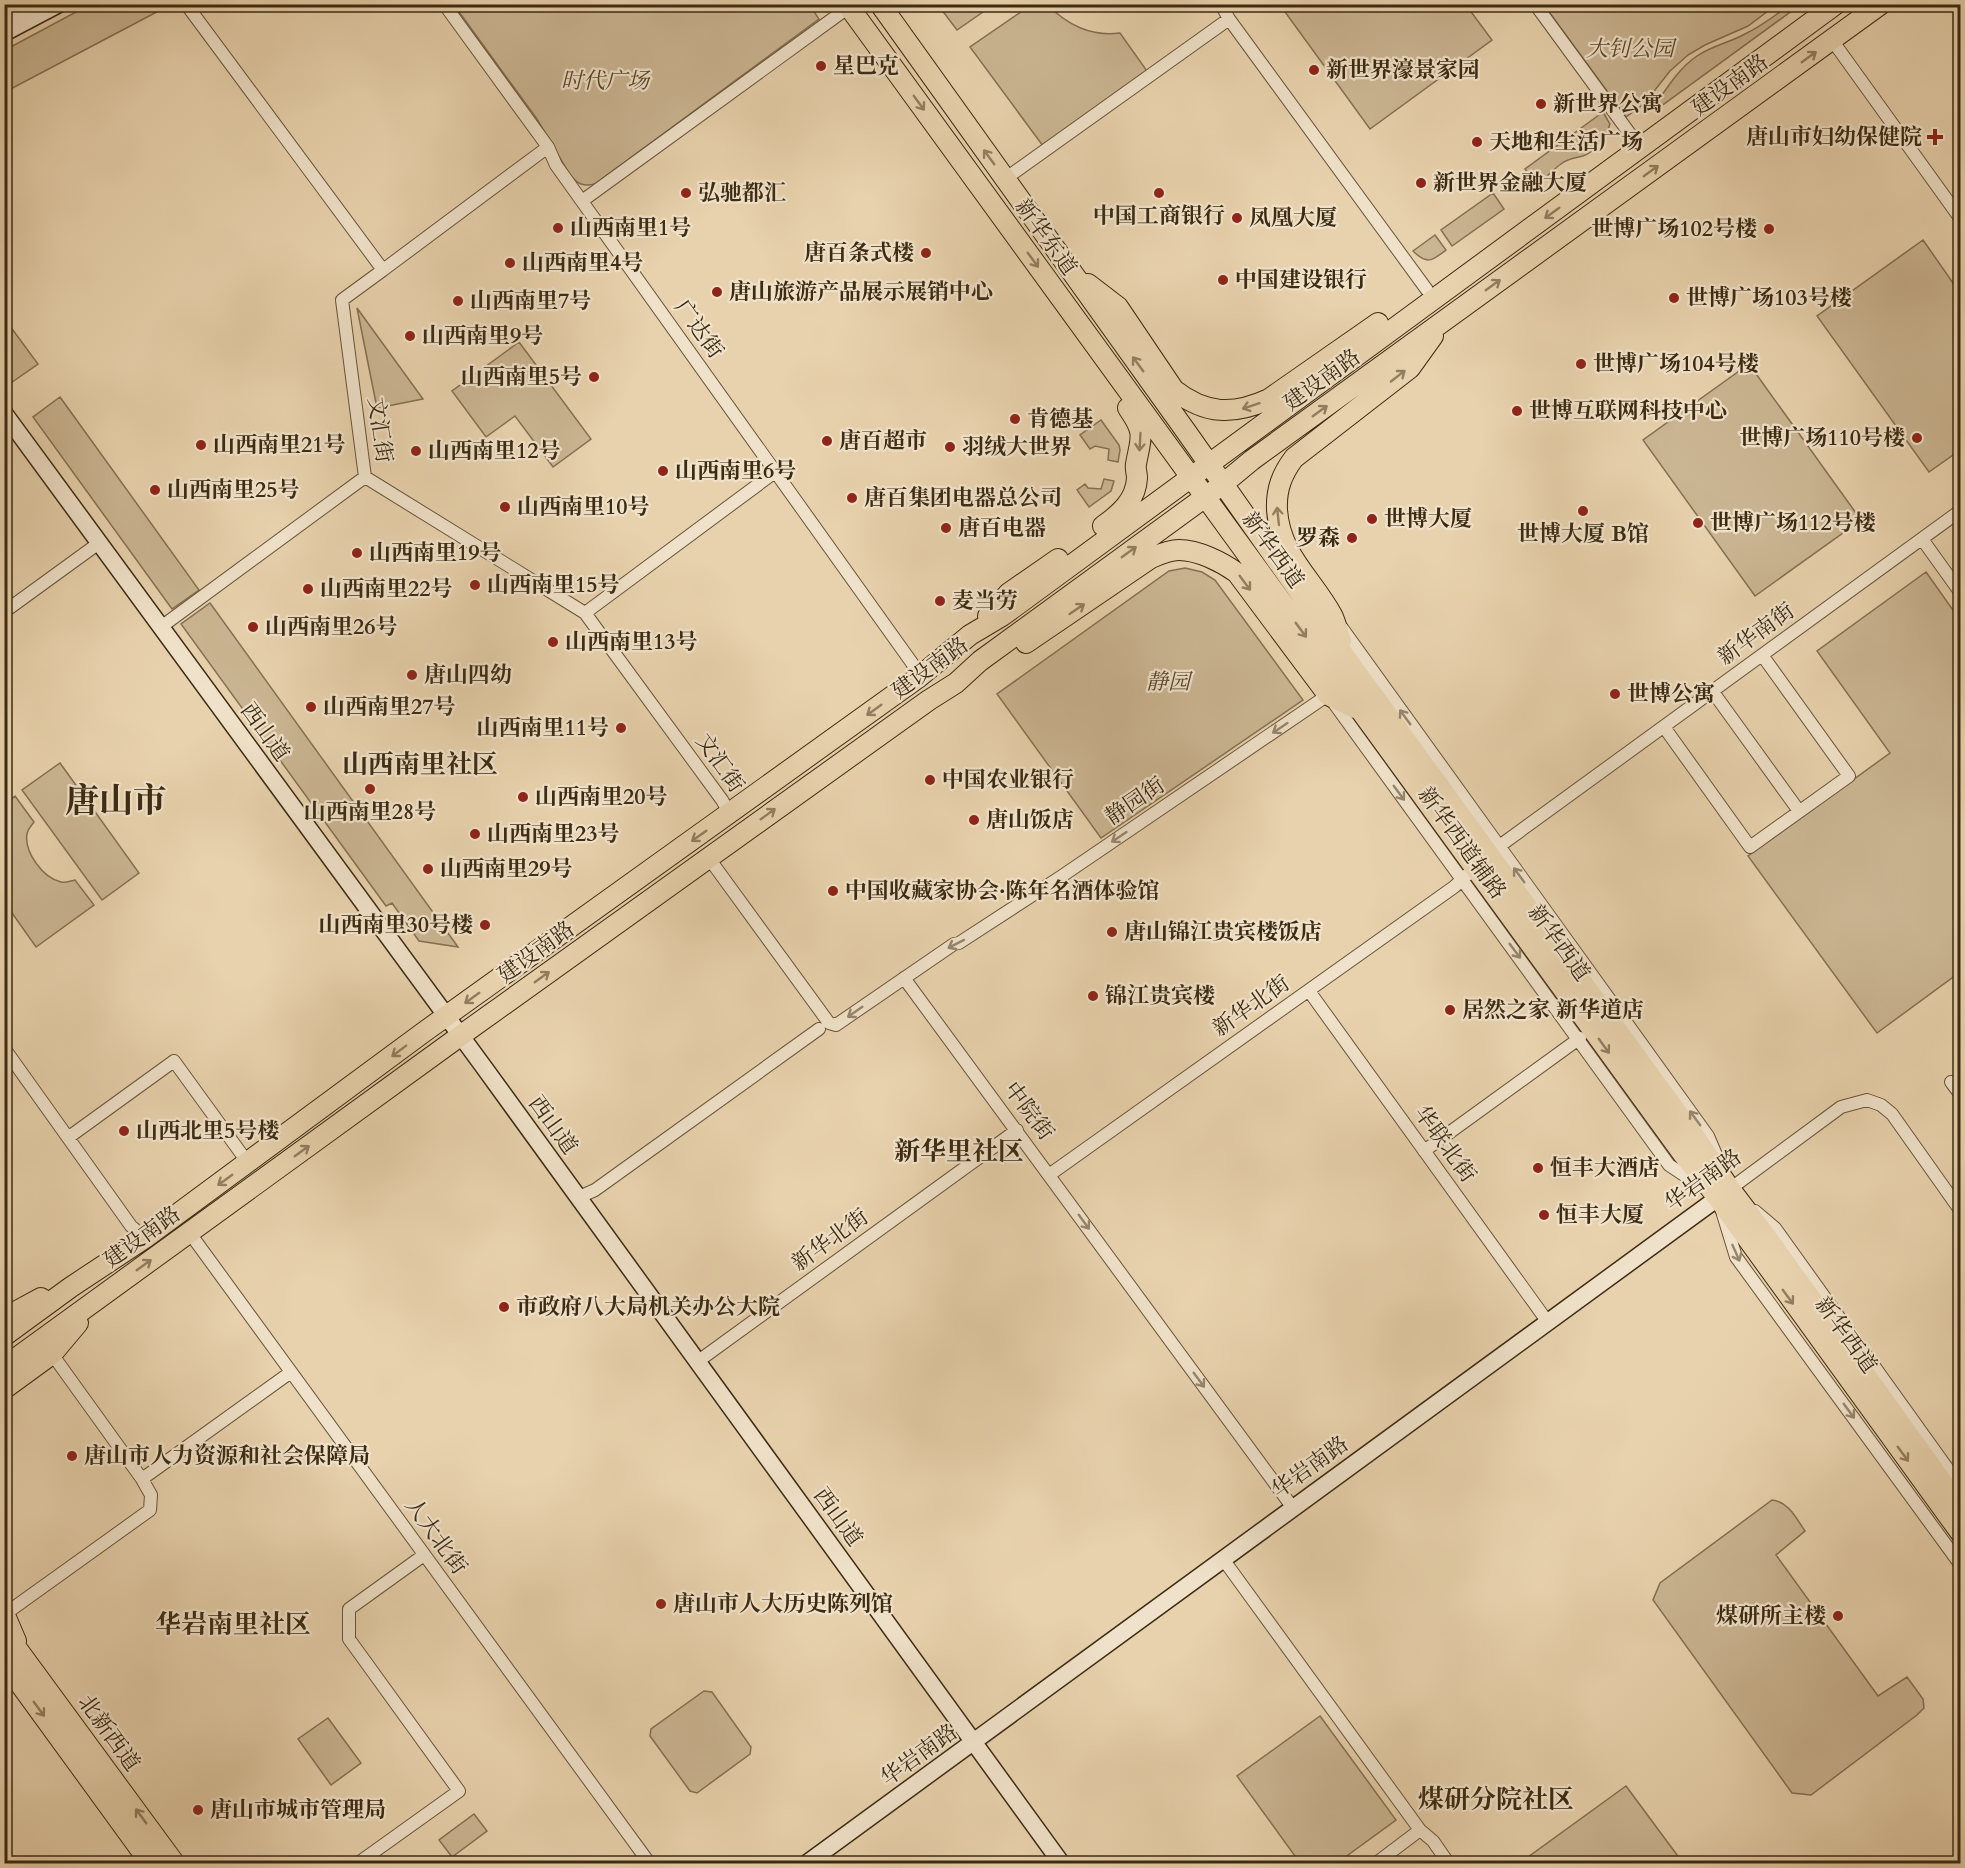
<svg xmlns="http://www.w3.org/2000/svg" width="1965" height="1868" viewBox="0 0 1965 1868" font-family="Cardo,'Noto Serif SC',serif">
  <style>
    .green { fill: #cbb693; stroke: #847053; stroke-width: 1.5 }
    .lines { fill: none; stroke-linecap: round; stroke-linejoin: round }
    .street-casing { stroke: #67553a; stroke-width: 14 }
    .secondary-casing { stroke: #3c2b13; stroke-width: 19 }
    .primary-casing { stroke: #3c2b13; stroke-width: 22 }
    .street { stroke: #f0e2ca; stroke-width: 12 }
    .secondary { stroke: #f0e2ca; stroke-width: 16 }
    .primary { stroke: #e8d2ad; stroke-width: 20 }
    .oneway { stroke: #927e60 }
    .oneway2 { stroke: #96866e }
    .poi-dot { fill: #8f2418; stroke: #f0e2ca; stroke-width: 2 }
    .labels { text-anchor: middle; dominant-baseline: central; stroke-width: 4.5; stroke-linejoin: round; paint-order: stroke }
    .park-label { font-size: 22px; font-style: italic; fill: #59472d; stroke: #f0e2ca }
    .poi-label { font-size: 22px; font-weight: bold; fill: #3c2b13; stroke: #f0e2ca; text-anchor: start }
    .street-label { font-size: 22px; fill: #3c2b13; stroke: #f0e2ca }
    .quarter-label { font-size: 26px; font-weight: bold; fill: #3c2b13; stroke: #f0e2ca }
    .town-label { font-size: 34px; font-weight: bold; fill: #3c2b13; stroke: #f0e2ca }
  </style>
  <rect width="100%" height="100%" fill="#e8d2ad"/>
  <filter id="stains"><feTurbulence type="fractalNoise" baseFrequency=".00333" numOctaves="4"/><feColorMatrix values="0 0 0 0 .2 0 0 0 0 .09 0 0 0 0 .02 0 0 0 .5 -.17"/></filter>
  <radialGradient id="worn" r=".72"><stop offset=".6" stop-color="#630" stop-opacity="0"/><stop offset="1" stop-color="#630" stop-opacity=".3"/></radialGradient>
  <path class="green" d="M 809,4 L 819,19 L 595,184 C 583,187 578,184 570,175 L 537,119 L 454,5 Z
    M 89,5 L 170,5 L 5,92 L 5,50 Z
    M 938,5 L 993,5 L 957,30 Z
    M 1031,5 L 1048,5 C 1067,25 1092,37 1120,33 L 1147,71 L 1043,146 L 970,47 Z
    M 1280,5 L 1466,5 L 1492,40 L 1370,129 Z
    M 1544,5 L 1776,5 L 1748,26 L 1705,45 L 1688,55 L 1670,71 L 1644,104 L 1626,117 Z
    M 1789,5 L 1800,5 L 1657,109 L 1655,105 C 1667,88 1679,68 1697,56 C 1711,46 1728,43 1743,35 C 1760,27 1775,16 1789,5 Z
    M 1603,112 L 1610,124 C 1607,135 1595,152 1583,156 C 1575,158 1568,158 1561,164 C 1552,170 1546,179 1536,185 L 1525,169 Z
    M 1493,193 L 1504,209 L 1452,246 L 1441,230 Z
    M 1435,235 L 1446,250 C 1432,261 1427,265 1413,251 Z
    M 1923,240 L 1960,293 L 1960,450 L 1929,472 L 1817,316 Z
    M 357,308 L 423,399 L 377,408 Z
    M 4,318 L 38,364 L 8,385 L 5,380 Z
    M 519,342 L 591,439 L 553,467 L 515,416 L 486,437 L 452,391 Z
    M 1749,364 L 1861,520 L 1755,596 L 1643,440 Z
    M 60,397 L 199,590 L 172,609 L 33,417 Z
    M 1101,420 L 1119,445 L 1120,450 L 1118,462 L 1108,460 L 1109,449 L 1095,446 L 1090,449 L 1080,435 Z
    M 1104,479 L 1114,481 L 1111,491 L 1089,507 L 1077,490 L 1085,484 L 1088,488 L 1101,489 Z
    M 1185,568 L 1202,572 L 1215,580 L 1303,700 L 1101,838 L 997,694 L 1169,571 Z
    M 1926,572 L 1960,620 L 1960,972 L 1877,1033 L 1748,856 L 1890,753 L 1817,651 Z
    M 210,603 L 458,947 L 419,941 L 392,903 L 386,906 L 181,624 Z
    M 60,763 L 139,873 L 102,900 L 22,790 Z
    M 15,796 L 34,822 C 31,826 28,829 27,834 C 24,852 43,878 61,882 C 66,883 70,881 75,880 L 94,905 L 36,947 L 5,903 L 5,804 Z
    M 1772,1500 C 1789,1502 1796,1518 1805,1531 L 1776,1555 L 1878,1696 L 1907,1677 L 1923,1699 L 1924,1708 L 1917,1715 L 1811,1795 L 1792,1793 L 1653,1600 L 1660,1583 Z
    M 704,1691 L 712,1692 L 751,1747 L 750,1754 L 697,1793 L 690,1791 L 650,1736 L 651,1729 Z
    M 1320,1716 L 1396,1820 L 1337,1863 L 1300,1863 L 1237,1776 Z
    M 328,1718 L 361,1763 L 331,1785 L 298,1739 Z
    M 1626,1786 L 1683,1863 L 1522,1863 L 1521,1862 Z
    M 474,1814 L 487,1831 L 452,1857 L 439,1840 Z"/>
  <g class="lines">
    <g class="street-casing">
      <path id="street" d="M 186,4 L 383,270 L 342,300 L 365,477 L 585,613 L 722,800 L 730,814
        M 444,4 L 548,147 L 556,165 L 912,663 L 919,677
        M 1535,4 L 1641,149
        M 1229,19 L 1427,290
        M 1832,40 L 1960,218
        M 1005,179 L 1229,19 L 1221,4
        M 582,201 L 849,7
        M 383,270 L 548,147
        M 1922,539 L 1960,592
        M 4,612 L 99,543
        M 585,613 L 775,472
        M 161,627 L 365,477
        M 1342,628 L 1708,1136 L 1717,1157
        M 1713,692 L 1799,811
        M 1664,727 L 1750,847 L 1849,776 L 1762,655
        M 1494,850 L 1960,511
        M 708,857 L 829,1023 L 836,1025 L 954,944 L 959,943 L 1062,876 L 1328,695 L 1669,1165 L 1702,1187
        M 904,978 L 1293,1508
        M 1309,991 L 1547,1321
        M 4,1048 L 131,1226 L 145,1238
        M 1951,1082 L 1960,1094
        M 69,1137 L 174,1061 L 248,1163
        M 1424,1151 L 1580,1038
        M 1049,1175 L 1454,887 L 1467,875
        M 1730,1189 L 1841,1107 L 1867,1100 L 1881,1105 L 1892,1114 L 1960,1210
        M 577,1198 L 595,1190 L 819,1029
        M 1722,1211 L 1736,1257 L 1960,1564
        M 1755,1211 L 1775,1228 L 1960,1486
        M 189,1232 L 650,1864
        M 697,1362 L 1017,1130
        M 142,1479 L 291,1372
        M 1223,1559 L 1420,1830 L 1375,1864
        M 5,1614 L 150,1510 L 151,1495 L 142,1479 L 52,1354
        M 1420,1830 L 1433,1841 L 1449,1864
        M 357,1864 L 459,1791 L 349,1639 L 349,1609 L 424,1555"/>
    </g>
    <g class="secondary-casing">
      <path id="secondary" d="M 4,19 L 33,4
        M 4,33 L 59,4
        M 4,413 L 483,1066 L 1062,1864
        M 806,1864 L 1726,1192"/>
    </g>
    <g class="primary-casing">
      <path id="primary" d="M 847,4 L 1683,1154 L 1718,1198 L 1960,1532
        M 880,4 L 1185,430 L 1348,661 L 1699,1143 L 1730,1189 L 1765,1235 L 1960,1507
        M 1088,284 L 1118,307 L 1174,390 C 1206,415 1234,415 1269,399 L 1378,323
        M 1103,526 C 1120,514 1136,500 1137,478 C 1137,473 1135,469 1136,464 C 1141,436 1146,434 1128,408
        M 988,616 L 1009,593 L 1058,559
        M 1341,641 C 1338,633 1336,623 1332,615 C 1311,577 1280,555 1277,510 C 1276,489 1282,474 1294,458 L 1410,368 L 1433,336
        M 1026,643 L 1151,558 C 1160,554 1170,550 1179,550 C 1198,550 1222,562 1237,573 L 1328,695 L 1355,708
        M 4,1318 L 41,1298
        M 4,1336 L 71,1287 L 145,1238 L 424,1032 L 919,677 L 970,635 L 1002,616 C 1279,411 1559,209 1836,4
        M 4,1367 L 460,1036 L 929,700 L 956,683 L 980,661 L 1223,484 L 1252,460 L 1881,4
        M 4,1389 L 52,1354 L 78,1323
        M 4,1613 L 16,1641
        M 4,1631 L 175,1864
        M 4,1662 L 151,1864"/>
    </g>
    <use href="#street" class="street"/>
    <use href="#secondary" class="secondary"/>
    <use href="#primary" class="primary"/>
  </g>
  <defs><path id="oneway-shaft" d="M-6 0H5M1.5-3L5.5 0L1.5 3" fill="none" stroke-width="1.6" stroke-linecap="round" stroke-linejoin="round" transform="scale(1.5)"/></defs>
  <g class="oneway">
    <use href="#oneway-shaft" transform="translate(1809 57) rotate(-36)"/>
    <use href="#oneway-shaft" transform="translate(919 103) rotate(54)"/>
    <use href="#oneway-shaft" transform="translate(989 157) rotate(-126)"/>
    <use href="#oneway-shaft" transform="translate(1651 171) rotate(-36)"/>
    <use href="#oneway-shaft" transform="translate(1552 213) rotate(144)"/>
    <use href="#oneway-shaft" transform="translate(1033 260) rotate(54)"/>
    <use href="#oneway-shaft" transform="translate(1493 285) rotate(-36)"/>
    <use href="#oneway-shaft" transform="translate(1138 364) rotate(-126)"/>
    <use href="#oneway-shaft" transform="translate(1398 376) rotate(-38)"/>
    <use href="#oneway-shaft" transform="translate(1251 406) rotate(162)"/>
    <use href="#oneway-shaft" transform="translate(1320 411) rotate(-36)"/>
    <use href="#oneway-shaft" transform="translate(1140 442) rotate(93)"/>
    <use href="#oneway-shaft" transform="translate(1278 516) rotate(-96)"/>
    <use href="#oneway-shaft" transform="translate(1129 552) rotate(-36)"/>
    <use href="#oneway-shaft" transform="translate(1245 583) rotate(53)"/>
    <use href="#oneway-shaft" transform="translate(1077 609) rotate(-34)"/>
    <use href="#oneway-shaft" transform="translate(1301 630) rotate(54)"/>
    <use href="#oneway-shaft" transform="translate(874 710) rotate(144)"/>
    <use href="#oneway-shaft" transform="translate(768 814) rotate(-36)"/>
    <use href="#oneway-shaft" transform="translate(699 836) rotate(145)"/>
    <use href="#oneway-shaft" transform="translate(542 977) rotate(-36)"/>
    <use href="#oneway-shaft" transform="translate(472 998) rotate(144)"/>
    <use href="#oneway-shaft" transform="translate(1604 1046) rotate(54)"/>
    <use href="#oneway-shaft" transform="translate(399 1051) rotate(143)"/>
    <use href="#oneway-shaft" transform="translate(302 1151) rotate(-36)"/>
    <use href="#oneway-shaft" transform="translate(225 1180) rotate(144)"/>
    <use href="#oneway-shaft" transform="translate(144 1265) rotate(-36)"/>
    <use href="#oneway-shaft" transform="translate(1788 1297) rotate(54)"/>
    <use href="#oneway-shaft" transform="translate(1903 1454) rotate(54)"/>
    <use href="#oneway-shaft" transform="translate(39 1709) rotate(54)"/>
    <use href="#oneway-shaft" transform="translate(141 1816) rotate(-126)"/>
  </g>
  <g class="oneway2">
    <use href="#oneway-shaft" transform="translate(1405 717) rotate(-126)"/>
    <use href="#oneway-shaft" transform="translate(1280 728) rotate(146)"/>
    <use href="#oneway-shaft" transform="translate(1399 793) rotate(54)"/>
    <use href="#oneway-shaft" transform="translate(1119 837) rotate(146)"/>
    <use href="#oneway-shaft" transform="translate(1519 875) rotate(-126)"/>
    <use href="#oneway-shaft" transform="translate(956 944) rotate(153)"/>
    <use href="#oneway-shaft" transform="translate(1515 951) rotate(53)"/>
    <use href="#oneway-shaft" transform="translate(855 1012) rotate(145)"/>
    <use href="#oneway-shaft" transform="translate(1695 1118) rotate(-126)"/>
    <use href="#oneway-shaft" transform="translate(1084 1222) rotate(54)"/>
    <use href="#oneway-shaft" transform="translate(1736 1253) rotate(66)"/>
    <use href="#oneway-shaft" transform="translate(1199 1380) rotate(54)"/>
    <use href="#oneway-shaft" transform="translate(1849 1411) rotate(54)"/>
  </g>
  <g class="poi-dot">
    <circle cx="821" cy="66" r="6"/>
    <circle cx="1314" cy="70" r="6"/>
    <circle cx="1541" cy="104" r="6"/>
    <path d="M1932 128h6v6h6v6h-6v6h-6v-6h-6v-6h6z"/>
    <circle cx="1477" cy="142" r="6"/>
    <circle cx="1421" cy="183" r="6"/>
    <circle cx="686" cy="193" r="6"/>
    <circle cx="1159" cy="193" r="6"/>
    <circle cx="1237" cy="218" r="6"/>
    <circle cx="558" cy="228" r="6"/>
    <circle cx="1769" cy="229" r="6"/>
    <circle cx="926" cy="253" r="6"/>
    <circle cx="510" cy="263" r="6"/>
    <circle cx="1223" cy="280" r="6"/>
    <circle cx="717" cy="292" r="6"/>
    <circle cx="1674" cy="298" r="6"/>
    <circle cx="458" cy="301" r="6"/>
    <circle cx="410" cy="336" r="6"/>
    <circle cx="1581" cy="364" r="6"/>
    <circle cx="594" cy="377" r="6"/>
    <circle cx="1517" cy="411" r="6"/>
    <circle cx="1015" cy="419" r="6"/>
    <circle cx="1917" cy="438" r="6"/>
    <circle cx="827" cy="441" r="6"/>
    <circle cx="201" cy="445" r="6"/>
    <circle cx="950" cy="447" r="6"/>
    <circle cx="416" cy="451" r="6"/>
    <circle cx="663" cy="471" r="6"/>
    <circle cx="155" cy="490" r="6"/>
    <circle cx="852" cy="498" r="6"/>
    <circle cx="505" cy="507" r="6"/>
    <circle cx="1583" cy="511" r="6"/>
    <circle cx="1372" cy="519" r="6"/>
    <circle cx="1698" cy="523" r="6"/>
    <circle cx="946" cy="528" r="6"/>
    <circle cx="1352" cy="538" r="6"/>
    <circle cx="357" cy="553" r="6"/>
    <circle cx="475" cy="585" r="6"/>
    <circle cx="308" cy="589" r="6"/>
    <circle cx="940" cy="601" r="6"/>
    <circle cx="253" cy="627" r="6"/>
    <circle cx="553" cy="642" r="6"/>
    <circle cx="412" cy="675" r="6"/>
    <circle cx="1615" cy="694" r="6"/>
    <circle cx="311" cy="707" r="6"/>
    <circle cx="621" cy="728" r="6"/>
    <circle cx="930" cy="780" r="6"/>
    <circle cx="370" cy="789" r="6"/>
    <circle cx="523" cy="797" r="6"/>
    <circle cx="974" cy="820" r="6"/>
    <circle cx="475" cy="834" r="6"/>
    <circle cx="428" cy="869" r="6"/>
    <circle cx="833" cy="891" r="6"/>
    <circle cx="485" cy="925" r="6"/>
    <circle cx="1112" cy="932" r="6"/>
    <circle cx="1093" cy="996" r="6"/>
    <circle cx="1450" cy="1010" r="6"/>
    <circle cx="124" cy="1131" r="6"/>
    <circle cx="1538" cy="1168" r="6"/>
    <circle cx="1544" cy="1215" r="6"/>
    <circle cx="504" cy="1307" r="6"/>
    <circle cx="72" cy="1456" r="6"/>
    <circle cx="661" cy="1604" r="6"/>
    <circle cx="1838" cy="1616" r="6"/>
    <circle cx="198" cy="1810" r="6"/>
  </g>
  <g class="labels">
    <g class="park-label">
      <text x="1630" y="49">大钊公园</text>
      <text x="605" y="81">时代广场</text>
      <text x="1168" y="682">静园</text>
    </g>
    <g class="poi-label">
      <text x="833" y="66">星巴克</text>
      <text x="1326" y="70">新世界濠景家园</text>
      <text x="1553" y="104">新世界公寓</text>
      <text x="1922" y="137" text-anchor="end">唐山市妇幼保健院</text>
      <text x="1489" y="142">天地和生活广场</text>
      <text x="1433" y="183">新世界金融大厦</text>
      <text x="698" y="193">弘驰都汇</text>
      <text x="1159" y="216" text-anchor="middle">中国工商银行</text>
      <text x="1249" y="218">凤凰大厦</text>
      <text x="570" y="228">山西南里1号</text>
      <text x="1757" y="229" text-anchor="end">世博广场102号楼</text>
      <text x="914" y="253" text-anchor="end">唐百条式楼</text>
      <text x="522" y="263">山西南里4号</text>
      <text x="1235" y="280">中国建设银行</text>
      <text x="729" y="292">唐山旅游产品展示展销中心</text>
      <text x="1686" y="298">世博广场103号楼</text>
      <text x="470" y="301">山西南里7号</text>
      <text x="422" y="336">山西南里9号</text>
      <text x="1593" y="364">世博广场104号楼</text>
      <text x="582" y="377" text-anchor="end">山西南里5号</text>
      <text x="1529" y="411">世博互联网科技中心</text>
      <text x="1027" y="419">肯德基</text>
      <text x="1905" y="438" text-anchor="end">世博广场110号楼</text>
      <text x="839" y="441">唐百超市</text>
      <text x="213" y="445">山西南里21号</text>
      <text x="962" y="447">羽绒大世界</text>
      <text x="428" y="451">山西南里12号</text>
      <text x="675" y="471">山西南里6号</text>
      <text x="167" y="490">山西南里25号</text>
      <text x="864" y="498">唐百集团电器总公司</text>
      <text x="517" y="507">山西南里10号</text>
      <text x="1384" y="519">世博大厦</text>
      <text x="1710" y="523">世博广场112号楼</text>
      <text x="958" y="528">唐百电器</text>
      <text x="1583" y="534" text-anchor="middle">世博大厦 B馆</text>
      <text x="1340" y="538" text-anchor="end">罗森</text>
      <text x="369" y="553">山西南里19号</text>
      <text x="487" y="585">山西南里15号</text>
      <text x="320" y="589">山西南里22号</text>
      <text x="952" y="601">麦当劳</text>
      <text x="265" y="627">山西南里26号</text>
      <text x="565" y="642">山西南里13号</text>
      <text x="424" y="675">唐山四幼</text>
      <text x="1627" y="694">世博公寓</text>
      <text x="323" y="707">山西南里27号</text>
      <text x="609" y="728" text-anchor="end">山西南里11号</text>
      <text x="942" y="780">中国农业银行</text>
      <text x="535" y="797">山西南里20号</text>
      <text x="370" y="812" text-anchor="middle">山西南里28号</text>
      <text x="986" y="820">唐山饭店</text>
      <text x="487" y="834">山西南里23号</text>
      <text x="440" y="869">山西南里29号</text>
      <text x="845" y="891">中国收藏家协会·陈年名酒体验馆</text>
      <text x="473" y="925" text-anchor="end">山西南里30号楼</text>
      <text x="1124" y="932">唐山锦江贵宾楼饭店</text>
      <text x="1105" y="996">锦江贵宾楼</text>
      <text x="1462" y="1010">居然之家 新华道店</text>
      <text x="136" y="1131">山西北里5号楼</text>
      <text x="1550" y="1168">恒丰大酒店</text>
      <text x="1556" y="1215">恒丰大厦</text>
      <text x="516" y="1307">市政府八大局机关办公大院</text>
      <text x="84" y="1456">唐山市人力资源和社会保障局</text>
      <text x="673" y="1604">唐山市人大历史陈列馆</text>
      <text x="1826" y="1616" text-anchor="end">煤研所主楼</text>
      <text x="210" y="1810">唐山市城市管理局</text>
    </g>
    <g class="street-label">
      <text transform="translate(1730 85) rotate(-36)">建设南路</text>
      <text transform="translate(1046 237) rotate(54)">新华东道</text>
      <text transform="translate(699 329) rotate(54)">广达街</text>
      <text transform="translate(1322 380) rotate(-36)">建设南路</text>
      <text transform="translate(380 430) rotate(82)">文汇街</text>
      <text transform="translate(1273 550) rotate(54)">新华西道</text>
      <text transform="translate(1756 634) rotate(-36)">新华南街</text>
      <text transform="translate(930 668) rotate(-36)">建设南路</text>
      <text transform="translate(265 732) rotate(54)">西山道</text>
      <text transform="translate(720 763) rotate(55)">文汇街</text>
      <text transform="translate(1135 801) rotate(-34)">静园街</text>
      <text transform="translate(1462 843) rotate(54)">新华西道辅路</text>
      <text transform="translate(1559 943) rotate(54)">新华西道</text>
      <text transform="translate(536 952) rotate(-36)">建设南路</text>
      <text transform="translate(1251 1006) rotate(-35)">新华北街</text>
      <text transform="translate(1029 1111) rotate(53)">中院街</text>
      <text transform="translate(553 1125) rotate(54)">西山道</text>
      <text transform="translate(1445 1144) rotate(54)">华联北街</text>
      <text transform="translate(1703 1180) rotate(-36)">华岩南路</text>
      <text transform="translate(142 1237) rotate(-36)">建设南路</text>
      <text transform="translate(830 1240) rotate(-36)">新华北街</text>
      <text transform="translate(1846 1335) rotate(54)">新华西道</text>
      <text transform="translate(1310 1467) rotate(-36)">华岩南路</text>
      <text transform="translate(838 1517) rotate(54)">西山道</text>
      <text transform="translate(436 1536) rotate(54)">人大北街</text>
      <text transform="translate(109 1733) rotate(54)">北新西道</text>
      <text transform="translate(919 1755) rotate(-36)">华岩南路</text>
    </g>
    <g class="quarter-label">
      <text x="420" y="764">山西南里社区</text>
      <text x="959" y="1151">新华里社区</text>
      <text x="233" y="1624">华岩南里社区</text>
      <text x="1496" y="1799">煤研分院社区</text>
    </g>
    <g class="town-label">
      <text x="116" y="801">唐山市</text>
    </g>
  </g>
  <rect width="1965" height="1868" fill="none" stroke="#e8d2ad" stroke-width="24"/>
  <rect x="6" y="6" width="1953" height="1856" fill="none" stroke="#3c2b13" stroke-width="3"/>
  <rect x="12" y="12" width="1941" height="1844" fill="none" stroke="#3c2b13" stroke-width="1.5"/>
  <rect width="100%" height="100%" filter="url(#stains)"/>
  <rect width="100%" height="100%" fill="url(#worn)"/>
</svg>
